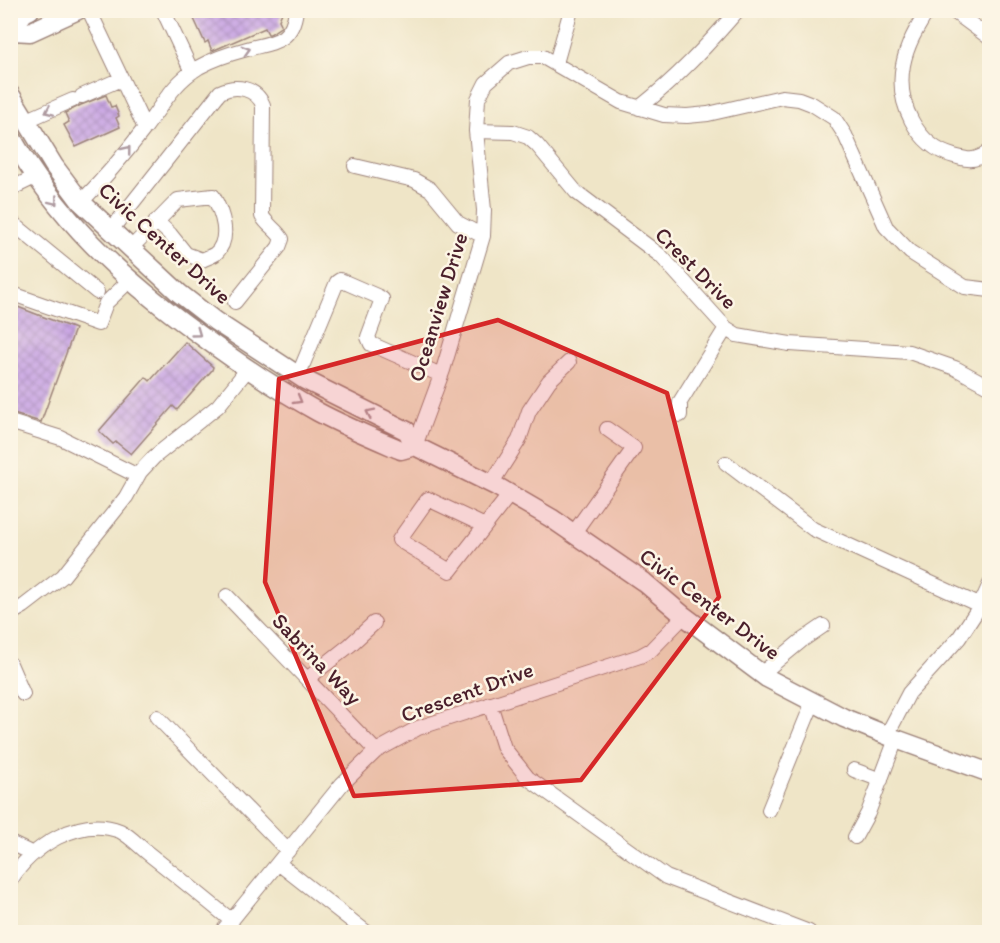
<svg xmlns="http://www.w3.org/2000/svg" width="1000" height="943" viewBox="0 0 1000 943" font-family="Itim,sans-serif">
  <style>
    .building { fill: url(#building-cross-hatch) }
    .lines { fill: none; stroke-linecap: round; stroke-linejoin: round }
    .minor-casing { stroke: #9c8279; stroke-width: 16 }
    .major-casing { stroke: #9c8279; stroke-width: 21 }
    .minor { stroke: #fff; stroke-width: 14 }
    .major { stroke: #fff; stroke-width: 18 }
    .oneway { stroke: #ae9aa0 }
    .marked { fill: #d62828; fill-opacity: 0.2; stroke: #d62828; stroke-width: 4.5; stroke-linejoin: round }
    .labels { text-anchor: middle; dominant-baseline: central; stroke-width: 5; stroke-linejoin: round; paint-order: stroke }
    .street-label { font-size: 22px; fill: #4a1f2b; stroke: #fcf5e5 }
  </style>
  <defs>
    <pattern id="building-cross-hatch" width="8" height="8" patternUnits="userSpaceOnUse" patternTransform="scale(1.5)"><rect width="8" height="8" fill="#c39ce4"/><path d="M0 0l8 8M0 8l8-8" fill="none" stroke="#a07fb9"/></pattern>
  </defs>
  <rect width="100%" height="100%" fill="#fcf5e5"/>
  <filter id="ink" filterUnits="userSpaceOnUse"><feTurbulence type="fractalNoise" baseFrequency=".0167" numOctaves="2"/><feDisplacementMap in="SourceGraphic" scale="12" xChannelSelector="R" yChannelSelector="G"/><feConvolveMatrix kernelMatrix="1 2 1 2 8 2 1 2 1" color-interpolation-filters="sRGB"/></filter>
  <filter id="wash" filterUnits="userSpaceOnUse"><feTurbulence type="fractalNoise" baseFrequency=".008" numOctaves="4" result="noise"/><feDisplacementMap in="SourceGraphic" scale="24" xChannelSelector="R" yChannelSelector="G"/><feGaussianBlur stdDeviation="1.35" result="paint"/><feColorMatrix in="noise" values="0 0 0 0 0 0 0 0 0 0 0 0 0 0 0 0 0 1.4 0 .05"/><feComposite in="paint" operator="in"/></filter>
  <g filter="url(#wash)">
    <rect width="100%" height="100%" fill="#efe5c7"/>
    <g id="blocks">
      <path class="building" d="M 190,10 L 283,10 L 279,20 L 282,26 L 270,34 L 268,34 L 265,28 L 212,51 L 208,41 L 205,43 Z
        M 106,95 L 111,107 L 115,106 L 119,116 L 116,118 L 120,127 L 76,147 L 64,125 L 69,122 L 65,113 L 81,105 Z
        M 10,304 L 75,329 L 41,422 L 10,413 Z
        M 185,342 L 213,367 L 212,370 L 177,410 L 173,406 L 131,454 L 116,442 L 113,444 L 99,431 L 146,377 L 150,381 Z"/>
    </g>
  </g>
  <g filter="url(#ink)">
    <use href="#blocks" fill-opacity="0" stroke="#9c8279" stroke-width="1.5"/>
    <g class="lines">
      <g class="minor-casing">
        <path id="minor" d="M 89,10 L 145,128
          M 163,10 L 192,72
          M 928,10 C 917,28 907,44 903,65 C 896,102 916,146 954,156 C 959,157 967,160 972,159 C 978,159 985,154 990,152
          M 952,10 L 990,38
          M 556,63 L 571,10
          M 82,96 L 121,79
          M 639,108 C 678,77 705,48 738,10
          M 25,121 L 73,100
          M 476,131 L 513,132 L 528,137 L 537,145 L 576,192 L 661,256 L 726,328 L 737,335 L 790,344 L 909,352 L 955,368 L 990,387
          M 355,166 L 414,180 L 430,189 L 458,223 L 483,236
          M 10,189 L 35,177
          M 81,202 C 104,179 125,154 145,128 C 163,104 173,83 199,67 C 213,59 232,53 247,49 C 273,42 292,43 296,10
          M 10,221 L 97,292
          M 111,230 L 220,92 C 236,84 256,88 263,105 L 262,216 C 267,225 277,230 282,239 L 279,247 L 235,302
          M 131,248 L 178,200 L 213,196 C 222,212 232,239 215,254 C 212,256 206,258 202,260 L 186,254 L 170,234 L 156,221
          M 10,293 L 98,324 L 106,303 L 129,281
          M 298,376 L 337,282 L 340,280 L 379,297 L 382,299 L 368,337 L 371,344 L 441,375
          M 680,415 L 680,402 L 726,328
          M 10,422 L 61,438 L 138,476
          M 415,446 L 443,370 L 483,236 L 484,210 L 476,131 L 478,99 L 486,83 L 509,63 L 528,57 L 543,57 L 621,102 L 664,115 L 687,116 L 708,114 L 782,97 L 799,99 L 812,104 L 834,118 L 845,135 L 886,227 L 910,252 L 965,287 L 990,290
          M 726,463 L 813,529 L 990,610
          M 491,484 L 519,440 L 529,411 L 549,381 L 569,362
          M 485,526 L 428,499 L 399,540 L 450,571 L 510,494
          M 573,534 L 634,448 L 607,429
          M 227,596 L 376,751
          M 10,614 L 24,606 L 63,576 L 126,497 L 140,472 L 154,457 L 218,406 L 247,370
          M 10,664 L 23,694
          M 761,674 L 801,641 L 823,626
          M 307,679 L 350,645 L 374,623
          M 490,704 L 504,748 L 528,778 L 666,877 L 809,932
          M 157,717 L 288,851
          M 887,735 L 909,693 L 959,638 L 980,606 L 990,584
          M 854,770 L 881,780
          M 769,810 L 813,702
          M 855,837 L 868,813 L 896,739
          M 10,843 L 33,854
          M 278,863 L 366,932
          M 10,881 C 31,847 79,815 120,831 C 130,836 140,847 149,854 C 177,876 204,898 232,921
          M 222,932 L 342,784 L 376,751 L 418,728 L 640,656 L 651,650 L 684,616"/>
      </g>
      <g class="major-casing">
        <path id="major" d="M 10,31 L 24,13 L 30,10
          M 12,31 L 30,32 L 78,10
          M 10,94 L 54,166 L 81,202 L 179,293 L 215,321 L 305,380 L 407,431 L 415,446 L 496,486 L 551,518 L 644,582 L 684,616 L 767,678 L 844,718 L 896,739 L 990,773
          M 10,135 C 57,218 120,277 196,332 C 235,361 275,388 318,412 C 344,426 373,438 401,450 L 415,446"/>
      </g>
      <use href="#minor" class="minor"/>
      <use href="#major" class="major"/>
    </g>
    <defs><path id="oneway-chevron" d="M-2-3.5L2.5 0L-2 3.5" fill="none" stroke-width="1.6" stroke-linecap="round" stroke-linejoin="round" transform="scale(1.5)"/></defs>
    <g class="oneway">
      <use href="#oneway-chevron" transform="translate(246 50) rotate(-16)"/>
      <use href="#oneway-chevron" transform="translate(49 111) rotate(156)"/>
      <use href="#oneway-chevron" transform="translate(127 150) rotate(-51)"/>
      <use href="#oneway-chevron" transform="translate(54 201) rotate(52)"/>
      <use href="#oneway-chevron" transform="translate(197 333) rotate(36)"/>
      <use href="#oneway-chevron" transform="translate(298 400) rotate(30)"/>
      <use href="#oneway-chevron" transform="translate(370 413) rotate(-154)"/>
    </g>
  </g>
  <path class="marked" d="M 498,320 L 667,393 L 719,597 L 581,780 L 354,796 L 265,582 L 279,379 Z"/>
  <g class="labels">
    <g class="street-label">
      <text transform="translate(165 243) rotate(42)">Civic Center Drive</text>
      <text transform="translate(696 268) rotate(45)">Crest Drive</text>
      <text transform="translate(438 307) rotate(-73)">Oceanview Drive</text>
      <text transform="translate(710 604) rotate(37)">Civic Center Drive</text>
      <text transform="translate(317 659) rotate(46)">Sabrina Way</text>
      <text transform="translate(467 692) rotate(-20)">Crescent Drive</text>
    </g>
  </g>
  <rect width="1000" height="943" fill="none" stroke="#fcf5e5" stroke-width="36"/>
</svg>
